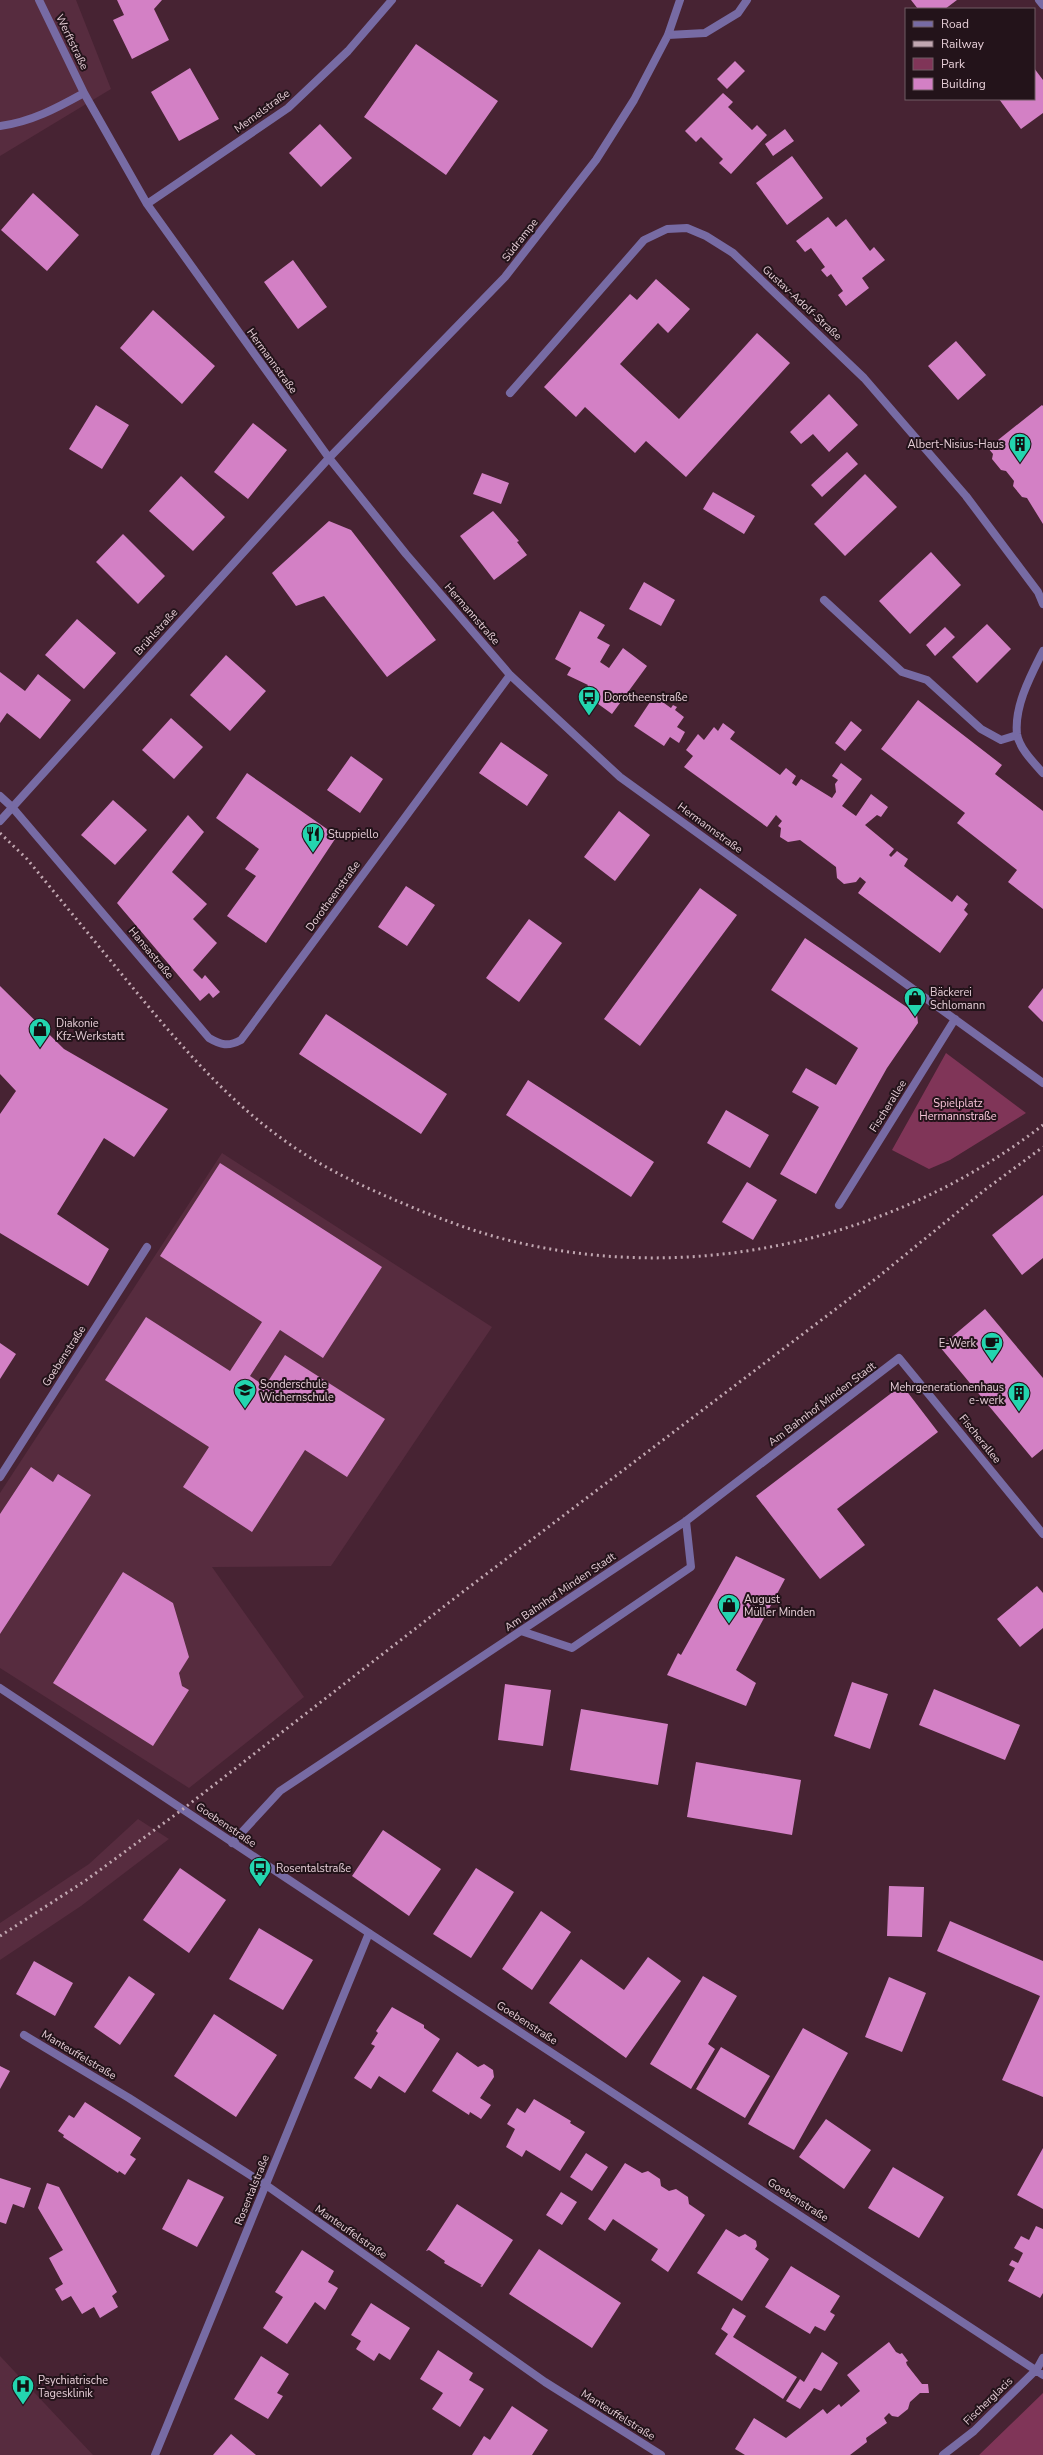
<svg xmlns="http://www.w3.org/2000/svg" width="1043" height="2455" viewBox="0 0 1043 2455" font-family="'Nunito Sans',sans-serif">
  <style>
    .built { fill: #572c3f }
    .green { fill: #803558 }
    .building { fill: #d380c5 }
    .lines { fill: none; stroke-linecap: round; stroke-linejoin: round }
    .street { stroke: #776ba4; stroke-width: 8 }
    .rail { stroke: #c1a7b1; stroke-width: 3; stroke-dasharray: 2 4; stroke-linecap: butt }
    .labels { text-anchor: middle; dominant-baseline: central; stroke-width: 4; stroke-linejoin: round; paint-order: stroke }
    .street-label { font-size: 11px; fill: #e5cdd6; stroke: #23131a }
    .poi-label { font-size: 11px; fill: #e5cdd6; stroke: #23131a; text-anchor: start }
    .park-label { font-size: 11px; fill: #f8c4d8; stroke: #23131a }
  </style>
  <rect width="100%" height="100%" fill="#472333"/>
  <path class="built" d="M 0,0 L 76,0 L 111,89 L 0,156 Z
    M 222,1153 L 492,1327 L 331,1566 L 212,1567 L 304,1697 L 189,1788 L 0,1668 L 0,1493 Z
    M 138,1819 L 169,1839 L 81,1906 L 0,1960 L 0,1923 L 89,1864 Z
    M 0,2356 L 93,2455 L 0,2455 Z"/>
  <path class="green" d="M 946,1053 L 1026,1113 L 950,1160 L 929,1169 L 892,1150 Z
    M 1043,2393 L 1043,2455 L 979,2455 Z"/>
  <path class="building" d="M 117,0 L 162,0 L 154,9 L 169,40 L 132,59 L 113,20 L 124,15 Z
    M 911,0 L 957,0 L 945,9 L 918,9 Z
    M 416,44 L 498,101 L 446,175 L 364,117 Z
    M 735,61 L 745,71 L 727,89 L 717,79 Z
    M 190,68 L 219,119 L 179,141 L 151,92 Z
    M 1034,68 L 1043,80 L 1043,113 L 1021,129 L 999,99 L 1034,99 Z
    M 723,93 L 733,102 L 728,107 L 752,130 L 757,125 L 767,135 L 731,174 L 719,163 L 723,159 L 701,137 L 696,142 L 685,131 Z
    M 320,124 L 352,158 L 321,187 L 289,153 Z
    M 785,129 L 794,141 L 773,156 L 765,144 Z
    M 792,156 L 823,198 L 787,225 L 756,183 Z
    M 33,193 L 79,235 L 47,271 L 1,230 Z
    M 828,217 L 836,227 L 846,219 L 870,251 L 874,247 L 885,260 L 862,278 L 869,288 L 846,306 L 838,295 L 843,291 L 831,274 L 827,277 L 821,270 L 825,267 L 811,248 L 805,252 L 796,241 Z
    M 293,260 L 327,307 L 298,329 L 264,282 Z
    M 656,279 L 690,309 L 668,333 L 658,323 L 620,364 L 679,419 L 757,333 L 790,363 L 686,477 L 646,441 L 635,453 L 585,407 L 576,417 L 544,387 L 630,294 L 637,300 Z
    M 153,310 L 215,366 L 182,404 L 120,348 Z
    M 956,341 L 986,375 L 958,400 L 928,366 Z
    M 829,394 L 858,425 L 829,452 L 813,434 L 801,444 L 790,432 Z
    M 96,405 L 129,425 L 102,469 L 69,449 Z
    M 1042,405 L 1043,406 L 1043,524 L 1027,498 L 1022,497 L 1013,486 L 1014,481 L 1006,471 L 1001,470 L 992,459 L 993,454 L 988,448 Z
    M 253,423 L 287,450 L 248,499 L 214,472 Z
    M 847,452 L 858,464 L 822,497 L 811,485 Z
    M 482,473 L 509,483 L 501,504 L 473,494 Z
    M 865,474 L 897,507 L 845,556 L 814,524 Z
    M 181,476 L 225,517 L 193,551 L 149,511 Z
    M 713,492 L 755,516 L 744,534 L 703,509 Z
    M 493,511 L 519,541 L 517,542 L 527,555 L 494,580 L 460,536 Z
    M 329,521 L 351,530 L 436,640 L 387,677 L 324,596 L 296,606 L 272,573 Z
    M 123,534 L 165,576 L 138,604 L 96,562 Z
    M 931,552 L 961,585 L 910,634 L 879,601 Z
    M 644,582 L 675,600 L 661,626 L 629,609 Z
    M 580,611 L 605,625 L 597,638 L 610,645 L 600,662 L 609,668 L 623,648 L 647,666 L 612,714 L 583,693 L 588,685 L 567,675 L 571,668 L 555,659 Z
    M 77,619 L 116,653 L 84,689 L 45,655 Z
    M 987,624 L 1011,649 L 977,683 L 952,657 Z
    M 945,627 L 955,637 L 935,656 L 926,645 Z
    M 226,655 L 266,691 L 230,731 L 190,695 Z
    M 0,672 L 25,691 L 38,674 L 71,700 L 40,739 L 7,713 L 0,723 Z
    M 654,696 L 671,708 L 673,705 L 677,707 L 675,710 L 684,717 L 677,727 L 685,732 L 679,743 L 670,737 L 664,746 L 634,726 Z
    M 918,700 L 1002,765 L 995,774 L 1043,811 L 1043,909 L 1008,882 L 1017,870 L 957,823 L 965,813 L 881,749 Z
    M 171,718 L 203,747 L 174,779 L 142,750 Z
    M 851,721 L 862,730 L 845,751 L 835,743 Z
    M 723,723 L 735,732 L 730,739 L 780,775 L 786,768 L 796,776 L 792,783 L 796,786 L 801,779 L 832,798 L 836,792 L 835,784 L 838,780 L 832,776 L 841,763 L 862,779 L 842,806 L 856,816 L 871,794 L 888,807 L 881,817 L 877,815 L 865,825 L 894,849 L 889,855 L 891,857 L 897,851 L 908,859 L 904,866 L 952,902 L 957,895 L 968,904 L 964,910 L 968,914 L 940,953 L 858,893 L 866,882 L 860,877 L 856,882 L 844,884 L 837,878 L 836,867 L 800,840 L 788,842 L 780,837 L 781,828 L 778,826 L 782,821 L 776,815 L 767,827 L 684,767 L 693,756 L 686,750 L 698,734 L 704,740 L 714,727 L 718,731 Z
    M 501,742 L 548,775 L 527,806 L 479,773 Z
    M 351,756 L 383,779 L 360,813 L 327,790 Z
    M 247,773 L 337,836 L 266,943 L 227,916 L 256,876 L 245,869 L 259,849 L 216,818 Z
    M 113,800 L 147,830 L 115,865 L 81,835 Z
    M 619,811 L 650,835 L 615,881 L 584,857 Z
    M 188,815 L 204,832 L 172,872 L 207,904 L 193,919 L 217,943 L 193,970 L 202,979 L 205,975 L 220,992 L 213,998 L 209,993 L 200,1001 L 117,903 Z
    M 406,886 L 435,905 L 407,946 L 378,927 Z
    M 700,888 L 737,915 L 640,1046 L 604,1019 Z
    M 529,919 L 562,943 L 519,1002 L 486,978 Z
    M 805,938 L 917,1014 L 918,1023 L 887,1068 L 816,1194 L 780,1174 L 819,1107 L 792,1092 L 806,1068 L 836,1085 L 858,1048 L 771,990 Z
    M 0,986 L 64,1049 L 168,1109 L 134,1157 L 104,1138 L 57,1214 L 109,1249 L 88,1286 L 0,1233 L 0,1114 L 16,1091 L 0,1074 Z
    M 1043,988 L 1043,1022 L 1028,1007 Z
    M 326,1014 L 447,1094 L 421,1134 L 299,1054 Z
    M 528,1080 L 654,1162 L 631,1197 L 506,1115 Z
    M 726,1110 L 769,1135 L 750,1168 L 707,1143 Z
    M 220,1163 L 382,1267 L 323,1358 L 280,1330 L 250,1376 L 265,1386 L 285,1355 L 385,1419 L 347,1477 L 305,1450 L 252,1532 L 183,1487 L 209,1447 L 105,1380 L 146,1317 L 230,1371 L 262,1322 L 160,1256 Z
    M 747,1182 L 777,1200 L 753,1240 L 722,1222 Z
    M 1043,1195 L 1043,1258 L 1022,1275 L 992,1235 Z
    M 985,1309 L 1043,1378 L 1043,1449 L 1032,1458 L 940,1347 Z
    M 0,1343 L 16,1354 L 0,1379 Z
    M 902,1385 L 938,1432 L 837,1509 L 865,1545 L 820,1579 L 756,1496 Z
    M 31,1467 L 53,1482 L 58,1474 L 91,1495 L 0,1634 L 0,1514 Z
    M 736,1556 L 785,1579 L 736,1670 L 756,1683 L 746,1706 L 667,1675 L 678,1653 L 681,1655 Z
    M 123,1572 L 173,1603 L 189,1657 L 179,1673 L 182,1686 L 189,1690 L 153,1746 L 53,1683 Z
    M 1037,1586 L 1043,1593 L 1043,1628 L 1020,1647 L 997,1619 Z
    M 852,1682 L 888,1694 L 870,1749 L 834,1736 Z
    M 505,1684 L 551,1690 L 543,1746 L 498,1740 Z
    M 934,1689 L 1020,1725 L 1005,1760 L 919,1725 Z
    M 581,1709 L 668,1724 L 658,1785 L 570,1770 Z
    M 696,1762 L 801,1780 L 792,1835 L 687,1817 Z
    M 383,1830 L 441,1869 L 409,1916 L 352,1876 Z
    M 180,1868 L 226,1900 L 189,1953 L 143,1920 Z
    M 476,1868 L 514,1892 L 471,1958 L 433,1934 Z
    M 889,1886 L 924,1887 L 922,1937 L 887,1936 Z
    M 541,1911 L 571,1932 L 532,1990 L 502,1969 Z
    M 950,1921 L 1043,1961 L 1043,2097 L 1002,2080 L 1040,1996 L 937,1951 Z
    M 259,1928 L 313,1960 L 283,2010 L 229,1979 Z
    M 648,1957 L 681,1981 L 626,2058 L 549,2003 L 581,1959 L 624,1990 Z
    M 34,1961 L 73,1983 L 55,2016 L 16,1994 Z
    M 129,1976 L 155,1994 L 120,2045 L 94,2027 Z
    M 703,1976 L 737,1996 L 708,2044 L 715,2049 L 691,2089 L 650,2064 Z
    M 889,1977 L 926,1993 L 902,2052 L 865,2037 Z
    M 392,2007 L 424,2025 L 424,2028 L 440,2039 L 405,2093 L 379,2076 L 371,2089 L 354,2078 L 375,2046 L 371,2044 L 378,2033 L 376,2031 Z
    M 214,2014 L 277,2055 L 236,2117 L 174,2076 Z
    M 803,2028 L 848,2053 L 794,2150 L 748,2124 Z
    M 721,2047 L 770,2076 L 745,2118 L 696,2089 Z
    M 457,2052 L 478,2067 L 484,2064 L 493,2070 L 494,2077 L 480,2098 L 491,2105 L 481,2119 L 470,2112 L 469,2115 L 432,2091 Z
    M 0,2066 L 10,2071 L 0,2089 Z
    M 534,2099 L 571,2121 L 570,2123 L 585,2132 L 560,2171 L 526,2150 L 522,2157 L 506,2147 L 515,2129 L 507,2124 L 517,2108 L 525,2113 Z
    M 85,2102 L 141,2138 L 130,2155 L 136,2159 L 125,2175 L 119,2171 L 118,2173 L 63,2137 L 64,2135 L 58,2131 L 69,2115 L 74,2118 Z
    M 826,2119 L 871,2150 L 844,2189 L 799,2157 Z
    M 1043,2148 L 1043,2209 L 1017,2195 Z
    M 586,2153 L 608,2167 L 592,2191 L 570,2177 Z
    M 625,2163 L 642,2173 L 648,2171 L 660,2179 L 661,2186 L 669,2191 L 676,2189 L 688,2197 L 689,2204 L 705,2215 L 668,2272 L 651,2260 L 658,2249 L 613,2219 L 605,2231 L 588,2219 Z
    M 893,2167 L 944,2197 L 919,2238 L 868,2208 Z
    M 0,2178 L 31,2188 L 24,2208 L 13,2204 L 6,2224 L 0,2222 Z
    M 188,2179 L 224,2197 L 197,2247 L 162,2229 Z
    M 47,2183 L 59,2187 L 117,2292 L 112,2296 L 118,2307 L 100,2318 L 94,2307 L 82,2314 L 71,2296 L 62,2301 L 55,2289 L 63,2284 L 49,2258 L 63,2250 L 38,2208 Z
    M 561,2192 L 577,2202 L 562,2225 L 546,2215 Z
    M 457,2204 L 513,2240 L 482,2287 L 480,2286 L 482,2285 L 444,2263 L 445,2261 L 429,2250 L 426,2251 Z
    M 1036,2226 L 1043,2229 L 1043,2293 L 1040,2298 L 1008,2281 L 1015,2268 L 1009,2265 L 1012,2260 L 1018,2263 L 1023,2253 L 1014,2248 L 1021,2236 L 1029,2240 Z
    M 726,2229 L 739,2237 L 745,2234 L 756,2241 L 757,2246 L 755,2249 L 769,2259 L 742,2301 L 697,2273 Z
    M 539,2249 L 621,2303 L 592,2348 L 509,2294 Z
    M 302,2250 L 334,2271 L 328,2282 L 338,2288 L 325,2310 L 315,2302 L 287,2344 L 263,2328 L 283,2297 L 275,2292 Z
    M 791,2266 L 840,2296 L 830,2312 L 835,2315 L 825,2331 L 815,2326 L 810,2334 L 765,2307 Z
    M 371,2303 L 410,2328 L 390,2360 L 379,2353 L 374,2361 L 356,2349 L 361,2341 L 351,2335 Z
    M 733,2308 L 746,2316 L 733,2337 L 797,2377 L 783,2399 L 715,2354 L 728,2334 L 721,2329 Z
    M 889,2342 L 896,2352 L 900,2354 L 902,2353 L 908,2361 L 906,2362 L 907,2365 L 922,2384 L 928,2384 L 929,2393 L 920,2393 L 910,2402 L 908,2409 L 898,2417 L 892,2416 L 889,2413 L 884,2418 L 887,2423 L 866,2438 L 867,2442 L 850,2455 L 745,2455 L 735,2449 L 754,2418 L 786,2438 L 823,2409 L 827,2414 L 839,2404 L 841,2407 L 860,2391 L 847,2375 Z
    M 438,2350 L 473,2373 L 469,2380 L 484,2389 L 460,2427 L 432,2409 L 443,2393 L 420,2379 Z
    M 822,2352 L 838,2363 L 821,2391 L 814,2388 L 800,2409 L 786,2401 L 800,2379 L 804,2382 Z
    M 261,2356 L 289,2374 L 277,2393 L 283,2396 L 268,2419 L 234,2399 Z
    M 512,2406 L 548,2430 L 532,2455 L 472,2455 L 484,2436 L 490,2440 Z
    M 231,2434 L 256,2455 L 213,2455 Z"/>
  <g class="lines">
    <path class="street" d="M 39,0 L 84,93 L 147,204 L 329,458 L 406,554 L 510,675 L 620,777 L 1043,1083
      M 1039,0 L 1043,5
      M 668,35 L 705,33 L 738,13 L 747,0
      M 0,126 C 31,122 57,108 84,93
      M 147,204 L 288,108 L 348,51 L 392,0
      M 510,393 L 644,240 L 667,229 L 687,228 L 706,236 L 733,253 L 864,378 L 966,496 L 1038,592 L 1043,604
      M 824,600 L 902,672 L 927,680 L 981,729 L 1001,740 L 1017,735
      M 1043,651 C 1031,675 1014,706 1017,734 C 1019,748 1034,763 1043,773
      M 0,796 L 12,807 L 209,1038 C 221,1045 228,1047 241,1040 L 510,675
      M 0,821 L 329,458 L 505,277 L 596,160 L 634,100 L 668,35 L 680,0
      M 839,1205 L 955,1019
      M 0,1477 L 147,1247
      M 521,1631 L 572,1648 L 691,1567 L 686,1521
      M 0,1688 L 369,1933 L 1043,2375
      M 232,1843 L 280,1791 L 686,1521 L 899,1358 L 1043,1534
      M 24,2035 L 129,2098 L 266,2185 L 545,2382 L 661,2455
      M 155,2455 L 369,1933
      M 943,2455 L 974,2431 L 1037,2369 L 1043,2358"/>
    <path class="rail" d="M 0,833 L 27,859 C 64,904 101,949 138,994 C 181,1046 226,1098 281,1138 C 323,1169 366,1188 414,1208 C 446,1221 481,1234 516,1242 C 698,1285 896,1239 1043,1125
      M 0,1936 L 85,1881 L 183,1809 L 460,1594 L 878,1277 L 986,1189 L 1043,1147"/>
  </g>
  <defs>
    <g id="building-pin" transform="scale(1.15)"><path d="M0 17L-7.5 6A9.5 9.5 0 1 1 7.5 6Z" fill="#23d5af" stroke="#23131a"/><path d="M-4-6H4V6H1V3H-1V6H-4ZM-2.5-4.3h1.7v1.8h-1.7ZM.8-4.3h1.7v1.8H.8ZM-2.5-1h1.7V.8h-1.7ZM.8-1h1.7V.8H.8Z" fill="#111"/></g>
    <g id="bus-pin" transform="scale(1.15)"><path d="M0 17L-7.5 6A9.5 9.5 0 1 1 7.5 6Z" fill="#23d5af" stroke="#23131a"/><path d="M-5-6H5V4H4V6H2V4H-2V6H-4V4H-5ZM-3.5-4V0h7V-4ZM-3.5 1.2v1.5H-2V1.2ZM2 1.2v1.5H3.5V1.2Z" fill="#111"/></g>
    <g id="restaurant-pin" transform="scale(1.15)"><path d="M0 17L-7.5 6A9.5 9.5 0 1 1 7.5 6Z" fill="#23d5af" stroke="#23131a"/><path d="M-5-6h1v4h1v-4h1v4h1v-4h1v5L-1.5 .5V6h-2V.5L-5-1ZM5-6V6H3V1.5H1.5Q1.5-4 5-6Z" fill="#111"/></g>
    <g id="shop-pin" transform="scale(1.15)"><path d="M0 17L-7.5 6A9.5 9.5 0 1 1 7.5 6Z" fill="#23d5af" stroke="#23131a"/><path d="M-5-2.5h2.3a2.7 3.5 0 0 1 5.4 0H5L5.5 6h-11ZM-1.5-2.5h3a1.5 2.3 0 0 0-3 0Z" fill="#111"/></g>
    <g id="cafe-pin" transform="scale(1.15)"><path d="M0 17L-7.5 6A9.5 9.5 0 1 1 7.5 6Z" fill="#23d5af" stroke="#23131a"/><path d="M-5.5-4.5H6V0H3Q3 3.5 0 3.5H-2.5Q-5.5 3.5-5.5 0ZM3-3.2v2h1.7v-2ZM-6 4.5H4V6H-6Z" fill="#111"/></g>
    <g id="school-pin" transform="scale(1.15)"><path d="M0 17L-7.5 6A9.5 9.5 0 1 1 7.5 6Z" fill="#23d5af" stroke="#23131a"/><path d="M0-5L7-2L0 1L-7-2ZM-4 1L0 2.5L4 1V4Q0 6-4 4Z" fill="#111"/></g>
    <g id="hospital-pin" transform="scale(1.15)"><path d="M0 17L-7.5 6A9.5 9.5 0 1 1 7.5 6Z" fill="#23d5af" stroke="#23131a"/><path d="M-5-5h3v3.5h4V-5h3V5h-3V1.5h-4V5h-3Z" fill="#111"/></g>
  </defs>
  <g fill-rule="evenodd">
    <use href="#building-pin" x="1020" y="444"/>
    <use href="#bus-pin" x="589" y="697"/>
    <use href="#restaurant-pin" x="313" y="834"/>
    <use href="#shop-pin" x="915" y="998"/>
    <use href="#shop-pin" x="40" y="1029"/>
    <use href="#cafe-pin" x="992" y="1343"/>
    <use href="#school-pin" x="245" y="1390"/>
    <use href="#building-pin" x="1019" y="1393"/>
    <use href="#shop-pin" x="729" y="1605"/>
    <use href="#bus-pin" x="260" y="1868"/>
    <use href="#hospital-pin" x="23" y="2386"/>
  </g>
  <g class="labels">
    <g class="street-label">
      <text transform="translate(72 42) rotate(64)">Werftstraße</text>
      <text transform="translate(262 111) rotate(-36)">Memelstraße</text>
      <text transform="translate(520 240) rotate(-52)">Südrampe</text>
      <text transform="translate(802 303) rotate(43)">Gustav-Adolf-Straße</text>
      <text transform="translate(272 361) rotate(54)">Hermannstraße</text>
      <text transform="translate(472 614) rotate(49)">Hermannstraße</text>
      <text transform="translate(156 632) rotate(-48)">Brühlstraße</text>
      <text transform="translate(710 828) rotate(36)">Hermannstraße</text>
      <text transform="translate(333 896) rotate(-54)">Dorotheenstraße</text>
      <text transform="translate(151 953) rotate(50)">Hansastraße</text>
      <text transform="translate(888 1106) rotate(-58)">Fischerallee</text>
      <text transform="translate(64 1356) rotate(-57)">Goebenstraße</text>
      <text transform="translate(822 1404) rotate(-37)">Am Bahnhof Minden Stadt</text>
      <text transform="translate(980 1439) rotate(51)">Fischerallee</text>
      <text transform="translate(560 1592) rotate(-34)">Am Bahnhof Minden Stadt</text>
      <text transform="translate(226 1825) rotate(34)">Goebenstraße</text>
      <text transform="translate(527 2023) rotate(33)">Goebenstraße</text>
      <text transform="translate(79 2055) rotate(31)">Manteuffelstraße</text>
      <text transform="translate(252 2190) rotate(-68)">Rosentalstraße</text>
      <text transform="translate(798 2200) rotate(33)">Goebenstraße</text>
      <text transform="translate(351 2232) rotate(35)">Manteuffelstraße</text>
      <text transform="translate(988 2401) rotate(-44)">Fischerglacis</text>
      <text transform="translate(618 2415) rotate(32)">Manteuffelstraße</text>
    </g>
    <g class="poi-label">
      <text x="1004" y="444" text-anchor="end">Albert-Nisius-Haus</text>
      <text x="604" y="697">Dorotheenstraße</text>
      <text x="328" y="834">Stuppiello</text>
      <text x="930" y="992">Bäckerei<tspan x="930" dy="13">Schlomann</tspan></text>
      <text x="56" y="1023">Diakonie<tspan x="56" dy="13">Kfz-Werkstatt</tspan></text>
      <text x="976" y="1343" text-anchor="end">E-Werk</text>
      <text x="260" y="1384">Sonderschule<tspan x="260" dy="13">Wichernschule</tspan></text>
      <text x="1004" y="1387" text-anchor="end">Mehrgenerationenhaus<tspan x="1004" dy="13">e-werk</tspan></text>
      <text x="744" y="1599">August<tspan x="744" dy="13">Müller Minden</tspan></text>
      <text x="276" y="1868">Rosentalstraße</text>
      <text x="38" y="2380">Psychiatrische<tspan x="38" dy="13">Tagesklinik</tspan></text>
    </g>
    <g class="park-label">
      <text x="958" y="1103">Spielplatz<tspan x="958" dy="13">Hermannstraße</tspan></text>
    </g>
  </g>
  <rect x="905" y="8" width="130" height="92" fill="#23131a" stroke="#715d65"/>
  <rect x="913" y="21" width="20" height="6" fill="#776ba4" stroke="#715d65"/>
  <text x="941" y="28" font-size="12" fill="#e5cdd6">Road</text>
  <rect x="913" y="41" width="20" height="6" fill="#c1a7b1" stroke="#715d65"/>
  <text x="941" y="48" font-size="12" fill="#e5cdd6">Railway</text>
  <rect x="913" y="58" width="20" height="12" fill="#803558" stroke="#715d65"/>
  <text x="941" y="68" font-size="12" fill="#e5cdd6">Park</text>
  <rect x="913" y="78" width="20" height="12" fill="#d380c5" stroke="#715d65"/>
  <text x="941" y="88" font-size="12" fill="#e5cdd6">Building</text>
</svg>
